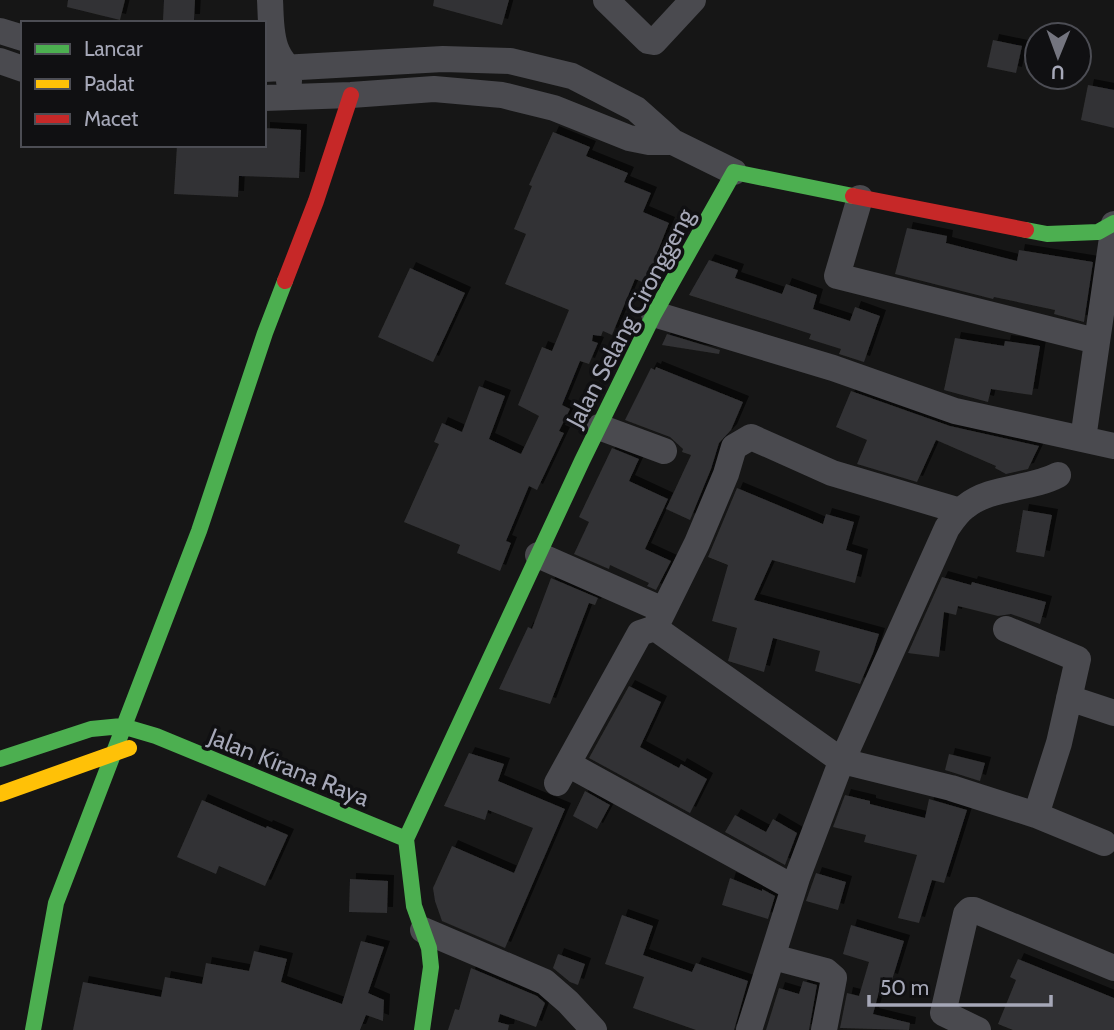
<svg xmlns="http://www.w3.org/2000/svg" width="1114" height="1030" viewBox="0 0 1114 1030" font-family="Cabin,sans-serif">
  <style>
    .building { fill: #323234; filter: url(#shadow) }
    .lines { fill: none; stroke-linecap: round; stroke-linejoin: round }
    .street { stroke: #4a4a4f; stroke-width: 26 }
    .fast { stroke: #4caf50; stroke-width: 16 }
    .slow { stroke: #ffc107; stroke-width: 16 }
    .jam { stroke: #c62828; stroke-width: 16 }
    .labels { text-anchor: middle; dominant-baseline: central; stroke-width: 7; stroke-linejoin: round; paint-order: stroke }
    .street-label { font-size: 24px; fill: #a6a8b8; stroke: #101012 }
  </style>
  <defs>
    <filter id="shadow"><feDropShadow dx="6" dy="-6" stdDeviation="0" flood-color="#0009"/></filter>
  </defs>
  <rect width="100%" height="100%" fill="#161616"/>
  <path class="building" d="M 68,0 L 125,0 L 120,20 L 67,7 Z
    M 164,0 L 195,0 L 194,20 L 163,20 Z
    M 434,0 L 509,0 L 502,25 L 433,6 Z
    M 993,40 L 1022,46 L 1016,73 L 987,67 Z
    M 1088,85 L 1114,90 L 1114,128 L 1081,120 Z
    M 264,128 L 301,130 L 299,178 L 239,176 L 238,197 L 174,194 L 177,145 L 264,145 Z
    M 553,132 L 590,147 L 586,156 L 628,173 L 624,182 L 651,193 L 643,212 L 669,223 L 657,253 L 662,255 L 647,284 L 635,279 L 612,335 L 603,331 L 601,336 L 593,335 L 592,341 L 598,343 L 589,364 L 580,361 L 562,405 L 570,409 L 559,431 L 564,433 L 537,490 L 529,486 L 506,541 L 511,543 L 500,571 L 457,553 L 460,545 L 404,522 L 439,444 L 434,442 L 442,423 L 462,432 L 479,386 L 505,396 L 489,439 L 521,454 L 539,416 L 518,405 L 542,347 L 552,351 L 569,310 L 505,284 L 526,234 L 514,229 L 532,186 L 529,185 Z
    M 907,228 L 947,236 L 946,243 L 1017,261 L 1019,250 L 1093,262 L 1084,322 L 1054,314 L 1055,310 L 994,297 L 993,299 L 895,274 Z
    M 709,260 L 738,270 L 735,278 L 782,294 L 786,284 L 817,295 L 813,309 L 850,321 L 855,307 L 880,316 L 864,362 L 839,354 L 841,349 L 809,339 L 811,334 L 689,295 Z
    M 410,268 L 465,293 L 433,362 L 378,337 Z
    M 667,334 L 720,350 L 719,354 L 662,345 Z
    M 955,338 L 1004,346 L 1005,341 L 1040,346 L 1032,395 L 991,389 L 988,402 L 944,390 Z
    M 656,367 L 743,402 L 731,430 L 719,443 L 711,469 L 690,520 L 666,509 L 691,455 L 682,452 L 683,449 L 670,437 L 625,420 L 651,368 L 655,370 Z
    M 851,391 L 950,426 L 1039,446 L 1028,469 L 1006,474 L 995,468 L 996,466 L 936,440 L 917,482 L 857,464 L 867,440 L 836,427 Z
    M 612,448 L 639,459 L 629,481 L 668,499 L 645,549 L 671,561 L 656,590 L 647,586 L 649,583 L 610,565 L 609,569 L 574,554 L 589,522 L 579,517 Z
    M 737,488 L 823,524 L 826,514 L 854,522 L 846,550 L 862,555 L 855,583 L 772,560 L 754,600 L 879,634 L 873,653 L 860,684 L 815,671 L 820,651 L 773,638 L 764,672 L 728,661 L 737,628 L 712,621 L 728,565 L 708,557 Z
    M 1023,510 L 1052,515 L 1044,557 L 1016,552 Z
    M 942,577 L 971,585 L 972,582 L 1046,602 L 1040,624 L 1011,614 L 998,616 L 958,606 L 956,615 L 944,612 L 939,657 L 908,653 Z
    M 551,578 L 598,598 L 595,605 L 589,603 L 550,704 L 499,689 L 528,627 L 532,629 Z
    M 629,686 L 661,702 L 640,747 L 679,768 L 681,764 L 707,779 L 690,813 L 589,758 Z
    M 469,753 L 504,764 L 498,781 L 565,809 L 505,948 L 442,921 L 435,901 L 433,888 L 452,846 L 514,873 L 533,828 L 488,810 L 485,820 L 444,806 Z
    M 949,754 L 985,763 L 980,781 L 945,770 Z
    M 585,791 L 610,805 L 597,829 L 573,816 Z
    M 845,795 L 870,801 L 870,804 L 925,818 L 929,799 L 967,810 L 944,883 L 932,880 L 919,923 L 898,918 L 917,855 L 864,842 L 866,835 L 833,827 Z
    M 202,800 L 266,828 L 267,826 L 288,835 L 265,886 L 219,866 L 216,874 L 177,857 Z
    M 735,815 L 766,832 L 773,819 L 797,833 L 785,865 L 725,832 Z
    M 816,873 L 846,882 L 838,910 L 806,901 Z
    M 730,878 L 762,891 L 762,889 L 775,896 L 768,919 L 722,905 Z
    M 350,879 L 388,881 L 387,913 L 349,912 Z
    M 622,915 L 653,926 L 643,955 L 692,972 L 696,963 L 748,981 L 734,1030 L 696,1030 L 633,1008 L 644,977 L 605,964 Z
    M 851,925 L 904,941 L 892,980 L 883,977 L 873,1014 L 910,1023 L 909,1030 L 840,1028 L 847,993 L 859,996 L 869,962 L 843,954 Z
    M 361,941 L 384,947 L 368,993 L 384,1000 L 383,1021 L 366,1015 L 360,1030 L 73,1030 L 83,982 L 161,997 L 165,977 L 202,984 L 206,963 L 249,971 L 254,951 L 287,959 L 281,982 L 342,1004 Z
    M 558,954 L 585,964 L 578,985 L 570,982 L 553,968 Z
    M 1018,959 L 1114,998 L 1114,1030 L 1013,1030 L 998,1024 L 1016,980 L 1010,977 Z
    M 471,968 L 537,996 L 545,1003 L 536,1027 L 500,1014 L 498,1022 L 509,1025 L 508,1030 L 448,1030 L 455,1009 L 459,1010 Z
    M 803,981 L 817,985 L 809,1030 L 766,1030 L 779,988 L 799,994 Z"/>
  <g class="lines">
    <path class="street" d="M 270,0 C 271,16 270,36 277,51 C 283,65 289,63 289,81
      M 606,0 L 648,41 L 654,42 L 693,0
      M 0,31 L 23,38
      M 0,61 L 23,69
      M 264,69 L 443,59 L 510,61 L 572,76 L 636,109 L 673,142 L 734,172
      M 264,98 L 351,95 L 434,89 L 502,95 L 554,108 L 629,138 L 649,142 L 673,142
      M 860,198 L 837,276 L 1096,341
      M 654,314 L 833,368 L 955,411 L 1114,446
      M 599,427 L 664,451
      M 1083,439 L 1114,224
      M 538,555 L 663,610
      M 655,628 L 842,761 L 951,788 L 1036,815 L 1104,843
      M 1006,629 L 1078,659 L 1059,743 L 1036,815
      M 1069,698 L 1114,713
      M 568,764 L 794,888
      M 557,783 L 640,633 L 655,628 L 697,543 L 726,474 L 734,447 L 751,437 L 832,473 L 960,511
      M 423,930 L 545,982 L 568,1002 L 594,1030
      M 773,957 L 826,971 L 834,978 L 824,1030
      M 749,1030 L 797,878 L 838,770 L 947,528 C 952,521 958,512 965,507 C 990,486 1030,490 1058,475
      M 978,1030 L 943,1013 L 966,914 L 970,910 L 974,910 L 1114,968"/>
    <path class="fast" d="M 1026,230 L 1047,234 L 1098,232 L 1114,223
      M 0,759 L 91,729 L 122,726 L 156,736 L 406,839
      M 406,839 L 582,461 L 654,314 L 734,172 L 853,196
      M 406,839 L 414,906 L 429,948 L 431,967 L 422,1030
      M 33,1030 L 56,903 L 199,531 L 265,333 L 285,281"/>
    <path class="slow" d="M 0,794 L 129,748"/>
    <path class="jam" d="M 853,196 L 1026,230
      M 285,281 L 316,201 L 351,95"/>
  </g>
  <g class="labels">
    <g class="street-label">
      <text transform="translate(630 318) rotate(-62)">Jalan Selang Cironggeng</text>
      <text transform="translate(289 767) rotate(22)">Jalan Kirana Raya</text>
    </g>
  </g>
  <rect x="21" y="21" width="245" height="126" fill="#101012" stroke="#4c4d54" stroke-width="2"/>
  <rect x="35" y="44" width="35" height="10" fill="#4caf50" stroke="#4c4d54" stroke-width="2"/>
  <text x="84" y="56" font-size="21" fill="#a6a8b8">Lancar</text>
  <rect x="35" y="79" width="35" height="10" fill="#ffc107" stroke="#4c4d54" stroke-width="2"/>
  <text x="84" y="91" font-size="21" fill="#a6a8b8">Padat</text>
  <rect x="35" y="114" width="35" height="10" fill="#c62828" stroke="#4c4d54" stroke-width="2"/>
  <text x="84" y="126" font-size="21" fill="#a6a8b8">Macet</text>
  <g transform="translate(1058 56) rotate(181)"><circle r="33" fill="#101012" stroke="#4c4d54" stroke-width="2"/>
  <path d="M0-5L12 26L0 18L-12 26Z" fill="#74757f"/>
  <text y="-10" font-size="19" font-weight="bold" text-anchor="middle" fill="#a6a8b8">U</text>
  </g>
  <path d="M869 995v10h182v-10" fill="none" stroke="#a6a8b8" stroke-width="3.5"/>
  <text x="880" y="995" font-size="21" fill="#a6a8b8" stroke="#101012" stroke-width="5" paint-order="stroke">50 m</text>
</svg>
